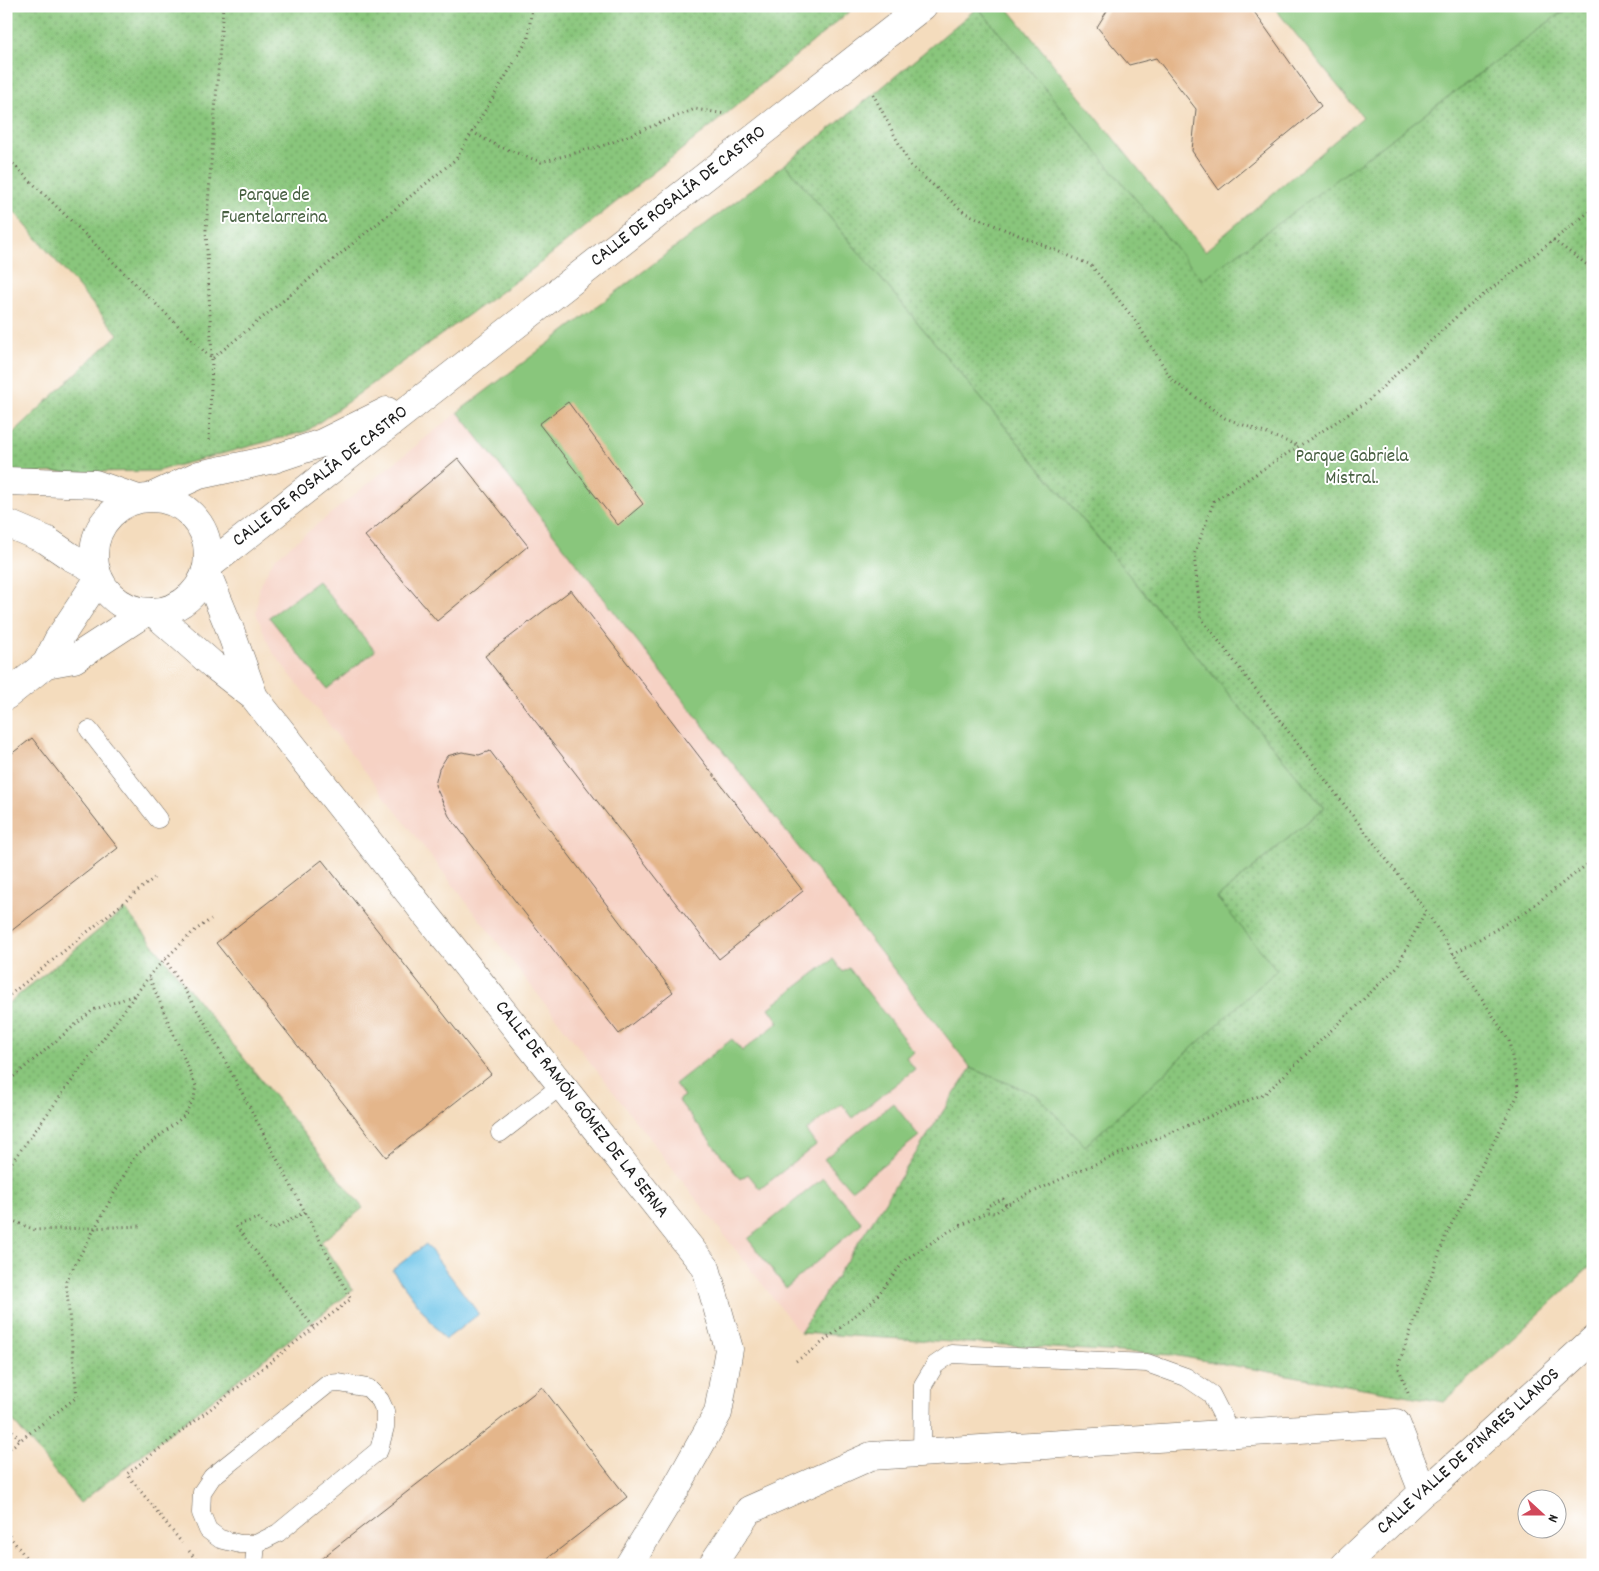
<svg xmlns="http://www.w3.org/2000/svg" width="1599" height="1571" viewBox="0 0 1599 1571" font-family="Dekko,sans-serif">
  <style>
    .built { fill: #f6d2c4 }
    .grass { fill: url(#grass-dots); stroke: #52714c }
    .garden { fill: #89c67c; stroke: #52714c }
    .water { fill: #6bc3e8; stroke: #447082 }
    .building { fill: #e4b68b }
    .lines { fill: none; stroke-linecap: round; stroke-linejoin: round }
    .service-casing { stroke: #685f54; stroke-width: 19 }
    .minor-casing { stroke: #685f54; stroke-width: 29 }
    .tertiary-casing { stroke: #685f54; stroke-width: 29 }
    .path { stroke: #685f54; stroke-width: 3; stroke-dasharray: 1 4; stroke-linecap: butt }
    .service { stroke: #fff; stroke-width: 18 }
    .minor { stroke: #fff; stroke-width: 28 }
    .tertiary { stroke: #fff; stroke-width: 28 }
    .labels { text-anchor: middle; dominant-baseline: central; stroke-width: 4; stroke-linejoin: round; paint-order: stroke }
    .park-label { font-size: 19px; fill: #486042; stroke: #fff }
    .street-label { font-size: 19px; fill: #1c1c1c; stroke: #fff }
  </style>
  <defs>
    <pattern id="grass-dots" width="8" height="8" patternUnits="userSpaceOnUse" patternTransform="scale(1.25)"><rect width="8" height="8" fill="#89c67c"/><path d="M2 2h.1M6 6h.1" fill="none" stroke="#6fa065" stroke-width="1.8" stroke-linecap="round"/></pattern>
  </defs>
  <rect width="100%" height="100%" fill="#fff"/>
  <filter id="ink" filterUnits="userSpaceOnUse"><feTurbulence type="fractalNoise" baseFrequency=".02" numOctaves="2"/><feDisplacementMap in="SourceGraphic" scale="10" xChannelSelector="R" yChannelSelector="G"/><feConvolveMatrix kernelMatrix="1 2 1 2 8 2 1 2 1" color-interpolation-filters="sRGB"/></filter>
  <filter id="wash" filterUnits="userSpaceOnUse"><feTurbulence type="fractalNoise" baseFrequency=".0096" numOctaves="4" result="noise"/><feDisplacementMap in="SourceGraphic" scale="20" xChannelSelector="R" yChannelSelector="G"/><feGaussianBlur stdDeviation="1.12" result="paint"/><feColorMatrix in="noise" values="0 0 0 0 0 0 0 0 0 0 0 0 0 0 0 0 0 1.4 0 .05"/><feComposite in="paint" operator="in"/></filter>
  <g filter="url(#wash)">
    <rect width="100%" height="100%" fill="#f4dcbd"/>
    <path class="built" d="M 458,412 L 971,1068 L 800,1333 L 271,650 L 256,613 L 260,584 L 274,559 Z"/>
    <path class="grass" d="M 6,6 L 856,6 L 726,114 L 534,268 L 307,431 L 157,471 L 6,473 L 6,440 L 118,334 L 6,202 Z
      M 1570,6 L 1593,6 L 1593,1264 L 1444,1402 L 1172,1355 L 800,1333 L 971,1068 L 1037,1095 L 1085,1146 L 1276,970 L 1217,898 L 1324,808 L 785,164 L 874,94 L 978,7 L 1202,279 Z
      M 125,909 L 363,1208 L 321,1242 L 353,1290 L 80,1503 L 6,1412 L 6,1005 Z"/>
    <path class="garden" d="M 980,6 L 1006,6 L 1205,251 L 1363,117 L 1273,6 L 1570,6 L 1202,280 L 978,7 Z
      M 785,164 L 1324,808 L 1217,898 L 1277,970 L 1085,1146 L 1037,1095 L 971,1068 L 458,412 Z
      M 318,581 L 375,651 L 327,689 L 269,617 Z
      M 833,959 L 843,972 L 849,968 L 914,1052 L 906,1057 L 915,1069 L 853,1118 L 842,1104 L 806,1131 L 816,1145 L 760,1189 L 748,1174 L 740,1179 L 678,1100 L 684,1096 L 675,1084 L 732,1039 L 742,1051 L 779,1022 L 769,1008 Z
      M 893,1103 L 919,1136 L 851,1190 L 824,1159 Z
      M 823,1178 L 862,1223 L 786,1288 L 748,1239 Z"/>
    <path class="water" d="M 426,1244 L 479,1314 L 445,1340 L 392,1270 Z"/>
    <g id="blocks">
      <path class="building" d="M 1110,6 L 1250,6 L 1321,106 L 1219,190 L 1192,151 L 1196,109 L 1156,58 L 1129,65 L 1097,27 Z
        M 568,402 L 643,504 L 618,525 L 539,424 Z
        M 458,458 L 528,546 L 437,621 L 365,536 Z
        M 571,590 L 803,891 L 719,959 L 485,656 Z
        M 32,738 L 118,848 L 6,935 L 6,758 Z
        M 490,751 L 673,992 L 619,1034 L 449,816 L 435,785 L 439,769 L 447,756 L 462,752 L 479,755 Z
        M 322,860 L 491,1074 L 386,1157 L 216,943 Z
        M 542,1387 L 627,1497 L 539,1565 L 313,1565 Z"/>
    </g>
  </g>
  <g filter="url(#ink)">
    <use href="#blocks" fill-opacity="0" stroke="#685f54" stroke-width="1"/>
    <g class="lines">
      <g class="service-casing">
        <path id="service" d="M 89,730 L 158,819
          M 500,1133 L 562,1085
          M 339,1383 L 368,1388 L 380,1400 L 385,1411 L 385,1427 L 379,1450 L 278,1533 L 256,1544 L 240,1544 L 220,1539 L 208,1530 L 201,1513 L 202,1492 L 212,1477 L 328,1384 Z
          M 922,1453 L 923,1385 L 935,1365 L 951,1354 L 1147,1363 L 1186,1377 L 1211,1394 L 1231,1433
          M 254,1565 L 256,1544"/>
      </g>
      <g class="minor-casing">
        <path id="minor" d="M 6,481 L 95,484 L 138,499
          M 6,523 L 46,540 L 71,557 L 96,570
          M 206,571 L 229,627 L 254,697
          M 153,612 L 213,665 L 254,697 L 706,1268 L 729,1349 L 718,1413 L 676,1488 L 629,1565
          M 712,1565 L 749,1510 L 871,1456 L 1396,1423 L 1423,1492
          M 1345,1565 L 1423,1492 L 1439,1480 L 1593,1340"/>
      </g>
      <g class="tertiary-casing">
        <path id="tertiary" d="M 149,498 L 199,475 L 274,459 L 322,443 L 387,411
          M94 555a57 57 0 1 1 114 0a57 57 0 1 1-114 0Z
          M 207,567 L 923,6
          M 46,664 L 74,659 L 146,612
          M 6,696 L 46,664 L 58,640 L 99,578"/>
      </g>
      <path class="path" d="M 873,94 L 910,165 L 965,213 L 1091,265 L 1137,323 L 1172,380 L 1225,418 L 1299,446
        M 6,113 L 9,104 L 7,6
        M 472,132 L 498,146 L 541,162 L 605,145 L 695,109 L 726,114
        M 6,157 L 212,359 L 456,159 L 528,39 L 532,6
        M 1553,240 L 1593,269
        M 209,440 L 212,359 L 206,230 L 223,6
        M 1453,954 L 1521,915 L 1593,860
        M 165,959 L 204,1021 L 351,1299 L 127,1474 L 182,1543
        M 6,998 L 154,878
        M 6,1083 L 93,1010 L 135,995
        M 6,1170 L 153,971 L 193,932 L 211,919
        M 1006,1205 L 995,1213 L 987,1212 L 987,1206 L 1003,1199 L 1006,1205 L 1078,1171 L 1266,1093 L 1397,967 L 1425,912
        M 305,1212 L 272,1230 L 258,1218 L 236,1226 L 314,1328
        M 6,1218 L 35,1230 L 140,1226
        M 796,1361 L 813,1350 L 873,1301 L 906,1259 L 948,1232 L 987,1212
        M 1408,1393 L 1398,1366 L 1446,1235 L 1519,1093 L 1509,1041 L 1426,911 L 1201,618 L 1194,555 L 1214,501 L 1367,402 L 1458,315 L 1593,209
        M 6,1423 L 20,1440
        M 6,1451 L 77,1397 L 66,1281 L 134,1157 L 184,1116 L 194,1098 L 196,1086 L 149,977
        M 6,1532 L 32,1565
        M 189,1551 L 200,1565"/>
      <use href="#service" class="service"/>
      <use href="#minor" class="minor"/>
      <use href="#tertiary" class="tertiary"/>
    </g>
  </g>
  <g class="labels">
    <g class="park-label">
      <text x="274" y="196">Parque de<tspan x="274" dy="22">Fuentelarreina</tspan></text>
      <text x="1352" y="457">Parque Gabriela<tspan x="1352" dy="22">Mistral.</tspan></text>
    </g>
    <g class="street-label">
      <text transform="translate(679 197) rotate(-38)">CALLE DE ROSALÍA DE CASTRO</text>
      <text transform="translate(321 477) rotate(-38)">CALLE DE ROSALÍA DE CASTRO</text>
      <text transform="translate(581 1110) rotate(52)">CALLE DE RAMÓN GÓMEZ DE LA SERNA</text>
      <text transform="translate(1469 1452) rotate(-42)">CALLE VALLE DE PINARES LLANOS</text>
    </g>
  </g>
  <rect width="1599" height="1571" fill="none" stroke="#fff" stroke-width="25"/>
  <g transform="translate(1542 1514) rotate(111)"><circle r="24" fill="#ffffff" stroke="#a4a4a4"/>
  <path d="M0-4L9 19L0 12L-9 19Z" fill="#d1495b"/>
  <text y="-8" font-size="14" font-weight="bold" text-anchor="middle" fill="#1c1c1c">N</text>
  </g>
</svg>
